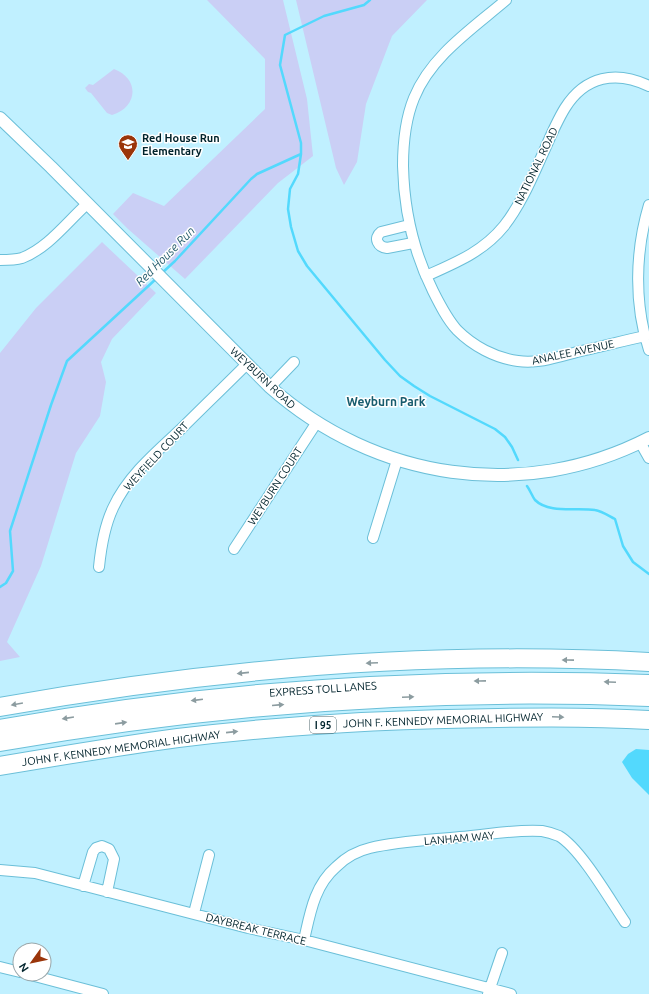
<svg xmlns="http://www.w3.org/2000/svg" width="649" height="994" viewBox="0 0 649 994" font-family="Ubuntu,sans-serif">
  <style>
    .green { fill: #cacff5 }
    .water { fill: #53d9fd }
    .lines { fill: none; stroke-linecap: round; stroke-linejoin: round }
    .stream { stroke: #53d9fd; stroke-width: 2.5 }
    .minor-casing { stroke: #6bbfd8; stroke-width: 12 }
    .tertiary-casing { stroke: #6bbfd8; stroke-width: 14 }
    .motorway-casing { stroke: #6bbfd8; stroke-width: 20 }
    .minor { stroke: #fff; stroke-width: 10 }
    .tertiary { stroke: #fff; stroke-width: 12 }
    .motorway { stroke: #fff; stroke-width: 18 }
    .oneway { fill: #8c9ca0 }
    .labels { text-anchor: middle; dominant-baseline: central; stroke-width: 3; stroke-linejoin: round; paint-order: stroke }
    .shield { fill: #fff; stroke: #4c656b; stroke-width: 1 }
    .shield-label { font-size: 10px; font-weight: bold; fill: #00232c }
    .poi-label { font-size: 11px; font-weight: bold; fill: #00232c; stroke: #fff; text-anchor: start }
    .street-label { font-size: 11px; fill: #00232c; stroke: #fff }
    .water-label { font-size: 12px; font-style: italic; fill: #295f6f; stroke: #fff }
    .neighbourhood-label { font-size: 12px; font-weight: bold; fill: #165b6d; stroke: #fff }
  </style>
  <rect width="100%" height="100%" fill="#c0f0ff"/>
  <path class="green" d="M 207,0 L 283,0 L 307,99 L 313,156 L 278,183 L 185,279 L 128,229 L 113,214 L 133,193 L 164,206 L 265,109 L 265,59 Z
    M 296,0 L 427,0 L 392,36 L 366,104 L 357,162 L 344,185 L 336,168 Z
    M 114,69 C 140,79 138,107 112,115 L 107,113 L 91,93 L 88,92 L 85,88 L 89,84 L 93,85 Z
    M 102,242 L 156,293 L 112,339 L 101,362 L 106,382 L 100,416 L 76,453 L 41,566 L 7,642 L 20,657 L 0,661 L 0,353 L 36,308 Z"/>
  <path class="water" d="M 636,749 L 649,750 L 649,795 L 632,778 L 622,762 L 628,754 Z"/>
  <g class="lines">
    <path class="stream" d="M 301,154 L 298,174 L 290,189 L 288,209 L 291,227 L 298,251 L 307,266 L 385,360 L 400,376 L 414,386 L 430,396 L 495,429 L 505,437 L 512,447 L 518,460
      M 162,273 L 175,261 L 251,179 L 257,174 L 301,154 L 301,143 L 280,65 L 285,35 L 324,16 L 364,5 L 370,0
      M 527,486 C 530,490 532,496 535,500 C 549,514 577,507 595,510 C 602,511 609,516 615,519 L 623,546 L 633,562 L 649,574
      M 0,587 L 6,583 L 13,571 L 10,531 L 51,405 L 67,361 L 157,278"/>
    <g class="minor-casing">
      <path id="minor" d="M 506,0 C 472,29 431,56 414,98 C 405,120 403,143 403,166 C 404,211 413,251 433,291 C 440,305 447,319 457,330 C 473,346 495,358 518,361 C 538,364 558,357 577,352 C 600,347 622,341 645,336
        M 649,205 C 635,252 634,304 649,350
        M 409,225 L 381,232 C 373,238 378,247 387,248 L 413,243
        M 0,260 C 7,260 15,260 22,258 C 48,248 67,222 87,204
        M 426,276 C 455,263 483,252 504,226 C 522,203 533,175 545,149 C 551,135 557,121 565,108 C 585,76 616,70 649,86
        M 270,387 L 294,362
        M 640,442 L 649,458
        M 373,538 L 397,460
        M 234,549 L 317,422
        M 99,567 C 101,547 104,527 113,508 C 127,477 155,453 180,430 C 202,408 225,386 247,364
        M 0,870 L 35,873 L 248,928 L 304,940 L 511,994
        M 83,886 L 93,852 L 96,848 L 102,846 L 109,849 L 114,859 L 107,892
        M 194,913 L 209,855
        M 304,940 C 310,914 314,886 336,867 C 345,858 357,851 370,848 C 399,841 430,840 460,837 C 487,835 515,829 542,831 C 548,832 554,834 559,836 C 581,849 610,900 625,922
        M 0,967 L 20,972
        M 27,974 L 103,994
        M 488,994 L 502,953"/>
    </g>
    <g class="tertiary-casing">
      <path id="tertiary" d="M 0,118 L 51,167 L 270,387 C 375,480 523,503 649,438"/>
    </g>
    <g class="motorway-casing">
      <path id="motorway" d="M 0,707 C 212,669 434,650 649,662
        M 0,729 C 214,690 432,676 649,684
        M 0,742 C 215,704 431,688 649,697
        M 0,766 C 59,756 118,746 178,738 C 284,725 391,719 498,718 C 549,717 599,717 649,720"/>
    </g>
    <use href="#minor" class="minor"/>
    <use href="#tertiary" class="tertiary"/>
    <use href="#motorway" class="motorway"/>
  </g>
  <defs><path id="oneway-solid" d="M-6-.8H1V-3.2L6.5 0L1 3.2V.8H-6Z"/></defs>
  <g class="oneway">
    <use href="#oneway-solid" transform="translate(568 660) rotate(-179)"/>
    <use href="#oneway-solid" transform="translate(372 663) rotate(177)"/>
    <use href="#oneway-solid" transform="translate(243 673) rotate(174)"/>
    <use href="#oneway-solid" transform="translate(480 681) rotate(179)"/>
    <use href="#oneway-solid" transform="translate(610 682) rotate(-178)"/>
    <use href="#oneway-solid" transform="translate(408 697) rotate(-2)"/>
    <use href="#oneway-solid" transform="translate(197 700) rotate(173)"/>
    <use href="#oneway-solid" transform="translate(17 704) rotate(170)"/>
    <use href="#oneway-solid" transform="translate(278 705) rotate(-5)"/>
    <use href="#oneway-solid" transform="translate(558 717) rotate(2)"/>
    <use href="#oneway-solid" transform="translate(68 718) rotate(171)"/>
    <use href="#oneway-solid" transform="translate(121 723) rotate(-8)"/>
    <use href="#oneway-solid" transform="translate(232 732) rotate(-6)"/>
  </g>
  <defs>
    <g id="school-pin" transform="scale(1)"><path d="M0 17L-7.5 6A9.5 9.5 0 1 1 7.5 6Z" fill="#9a350a" stroke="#fff"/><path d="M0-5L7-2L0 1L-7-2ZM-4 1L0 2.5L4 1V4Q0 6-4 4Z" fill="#fff"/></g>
  </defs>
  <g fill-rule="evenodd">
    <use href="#school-pin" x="128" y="144"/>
  </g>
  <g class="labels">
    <rect class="shield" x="310" y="717" width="26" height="16" rx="3"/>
    <g class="shield-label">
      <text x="323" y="725">I 95</text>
    </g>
    <g class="poi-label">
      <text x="142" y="138">Red House Run<tspan x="142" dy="13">Elementary</tspan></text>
    </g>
    <g class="street-label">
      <text transform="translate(536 166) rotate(-64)">NATIONAL ROAD</text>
      <text transform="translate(573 352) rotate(-12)">ANALEE AVENUE</text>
      <text transform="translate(263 378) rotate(43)">WEYBURN ROAD</text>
      <text transform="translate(156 456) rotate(-47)">WEYFIELD COURT</text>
      <text transform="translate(275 486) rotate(-57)">WEYBURN COURT</text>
      <text transform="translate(323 689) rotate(-4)">EXPRESS TOLL LANES</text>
      <text transform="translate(443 720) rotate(-2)">JOHN F. KENNEDY MEMORIAL HIGHWAY</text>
      <text transform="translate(121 748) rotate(-8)">JOHN F. KENNEDY MEMORIAL HIGHWAY</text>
      <text transform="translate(459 838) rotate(-5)">LANHAM WAY</text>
      <text transform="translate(256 929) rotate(14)">DAYBREAK TERRACE</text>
    </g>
    <g class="water-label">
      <text transform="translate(165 256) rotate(-45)">Red House Run</text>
    </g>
    <g class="neighbourhood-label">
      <text x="386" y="401">Weyburn Park</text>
    </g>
  </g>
  <g transform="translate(32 962) rotate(237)"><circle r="19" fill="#ffffff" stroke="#99a7ab"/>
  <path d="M0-3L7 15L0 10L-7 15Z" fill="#9a350a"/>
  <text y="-6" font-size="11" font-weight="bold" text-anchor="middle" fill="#00232c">N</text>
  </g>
</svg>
